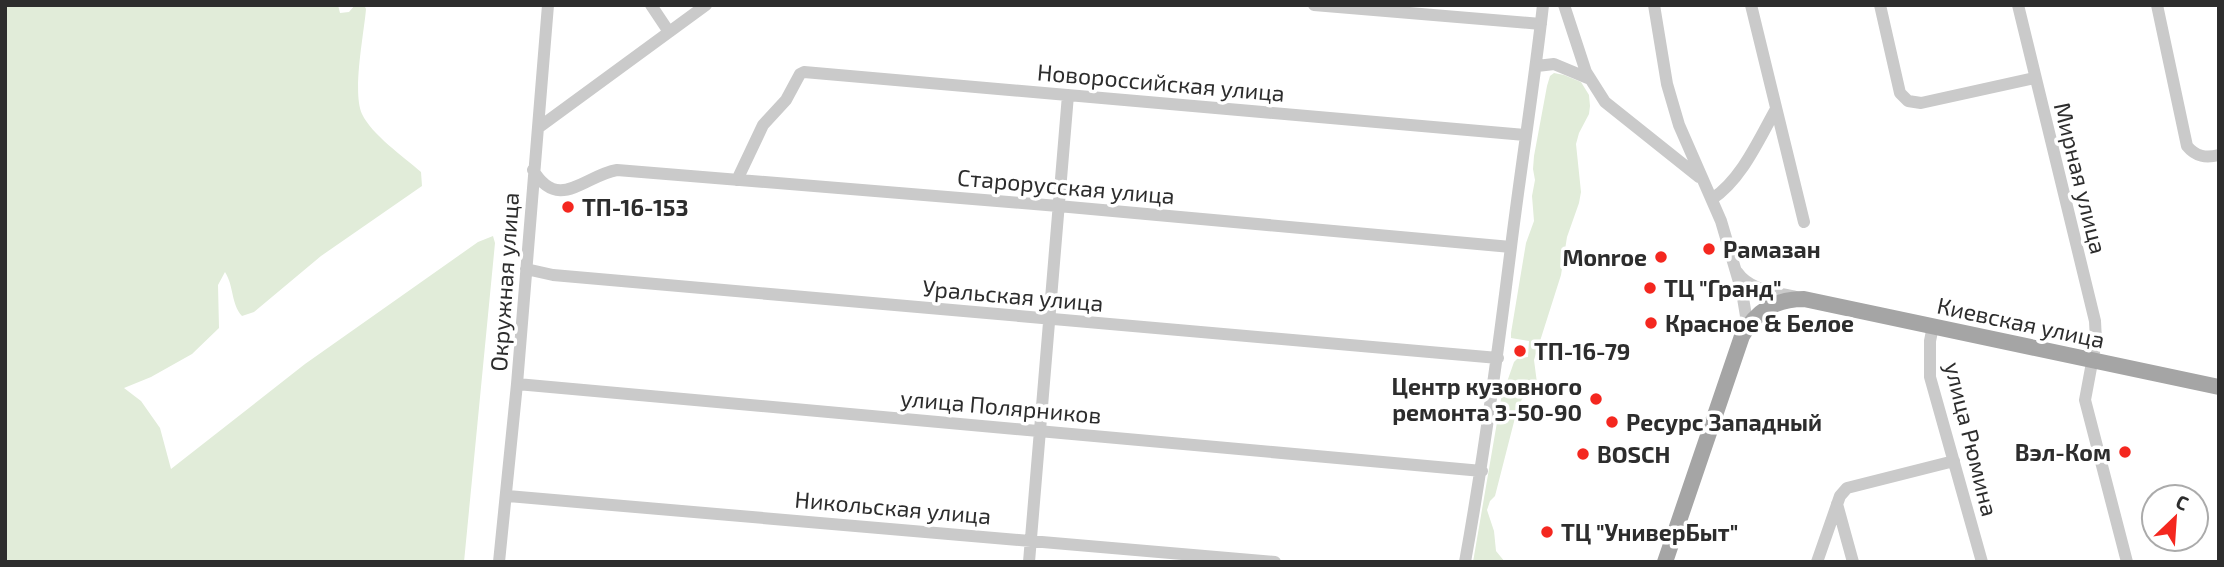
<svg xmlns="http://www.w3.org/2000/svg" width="2224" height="567" viewBox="0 0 2224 567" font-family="'Exo 2',sans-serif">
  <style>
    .green { fill: #e1ecd9 }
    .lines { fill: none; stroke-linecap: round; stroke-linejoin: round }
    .minor { stroke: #cacaca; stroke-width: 12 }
    .major { stroke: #a5a5a5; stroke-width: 16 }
    .poi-dot { fill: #f4271f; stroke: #fff; stroke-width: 2.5 }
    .labels { text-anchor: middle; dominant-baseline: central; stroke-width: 7; stroke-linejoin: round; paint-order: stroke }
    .street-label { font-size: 23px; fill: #2d2d2d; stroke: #fff }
    .poi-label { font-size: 23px; font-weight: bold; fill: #2d2d2d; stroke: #fff; text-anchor: start }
  </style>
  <rect width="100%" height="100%" fill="#fff"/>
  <path class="green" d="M 5,5 L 338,5 L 340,13 L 349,12 L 355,5 L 364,5 L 366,9 C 364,34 352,92 362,114 C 372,135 403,156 421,172 L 422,186 L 321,256 L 254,312 L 242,316 C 231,304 234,286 225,272 L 218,285 L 219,328 L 192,354 L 151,377 L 124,388 L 141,401 L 160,428 L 171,469 L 305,364 L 478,242 L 493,236 L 495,243 L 464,562 L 5,562 Z
    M 1554,73 L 1564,75 L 1581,82 L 1589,95 L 1590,106 L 1589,114 L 1579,133 L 1576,144 L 1581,192 L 1579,203 L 1567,237 L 1561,275 L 1534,360 L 1537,383 L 1522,399 L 1517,410 L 1495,496 L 1490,501 L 1487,510 L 1494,531 L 1496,551 L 1505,562 L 1473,562 L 1501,399 L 1514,362 L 1518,358 L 1528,357 L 1529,341 L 1511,338 L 1511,333 L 1526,243 L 1534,221 L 1532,196 L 1535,180 L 1533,169 L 1534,156 L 1547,86 L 1550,76 Z"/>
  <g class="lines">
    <path class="minor" d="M 651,5 L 669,32
      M 1314,5 L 1541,24
      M 1564,5 L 1586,72 L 1605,102 L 1699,177
      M 1654,5 L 1667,84 L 1679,125 L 1721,221 L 1742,292 L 1746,316 L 1743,333
      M 1751,5 L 1804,222
      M 1880,5 L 1900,93 L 1908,101 L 1921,103 L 2034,78
      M 2018,5 L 2095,321 L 2096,341 L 2085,400 L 2127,562
      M 2157,5 L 2187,146 C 2196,157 2206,158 2219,155
      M 1537,66 L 1554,64 L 1590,79
      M 538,128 L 706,5
      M 533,170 C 559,213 585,175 617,170 L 1058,206 L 1511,247
      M 737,180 L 763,125 L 786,100 L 800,74 L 804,72 L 1525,135
      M 1712,199 C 1742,179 1759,139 1776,109
      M 526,269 L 553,275 L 1498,358
      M 1737,272 C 1750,291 1775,292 1796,297
      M 1933,326 L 1930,341 L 1930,377 L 1982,562
      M 517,384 L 1482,471
      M 507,496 L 1275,562
      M 1837,504 L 1853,562
      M 499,562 L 517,384 L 548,5
      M 1029,562 L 1068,95
      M 1465,562 C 1484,457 1498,352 1511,247 C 1521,166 1534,86 1543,5
      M 1817,562 L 1840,496 L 1847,488 L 1954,461"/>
    <path class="major" d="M 1665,562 L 1742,336 C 1756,311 1775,299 1804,299 L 2219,387"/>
  </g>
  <g class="poi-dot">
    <circle cx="568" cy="207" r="7"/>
    <circle cx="1709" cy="249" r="7"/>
    <circle cx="1661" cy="257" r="7"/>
    <circle cx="1650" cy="288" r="7"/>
    <circle cx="1651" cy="323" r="7"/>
    <circle cx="1520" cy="351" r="7"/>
    <circle cx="1596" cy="399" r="7"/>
    <circle cx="1612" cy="422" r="7"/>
    <circle cx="2125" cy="452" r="7"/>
    <circle cx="1583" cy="454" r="7"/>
    <circle cx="1547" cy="532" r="7"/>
  </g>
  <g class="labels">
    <g class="street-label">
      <text transform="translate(1161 82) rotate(5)">Новороссийская улица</text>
      <text transform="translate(2081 178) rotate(76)">Мирная улица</text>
      <text transform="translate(1066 186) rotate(5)">Старорусская улица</text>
      <text transform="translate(504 282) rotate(-86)">Окружная улица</text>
      <text transform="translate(1013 295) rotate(5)">Уральская улица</text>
      <text transform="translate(2021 322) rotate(12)">Киевская улица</text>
      <text transform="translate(1001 406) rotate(5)">улица Полярников</text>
      <text transform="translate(1972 439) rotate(76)">улица Рюмина</text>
      <text transform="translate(893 507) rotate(5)">Никольская улица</text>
    </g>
    <g class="poi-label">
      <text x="582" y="207">ТП-16-153</text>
      <text x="1723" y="249">Рамазан</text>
      <text x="1647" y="257" text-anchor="end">Monroe</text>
      <text x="1664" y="288">ТЦ "Гранд"</text>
      <text x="1665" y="323">Красное &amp; Белое</text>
      <text x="1534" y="351">ТП-16-79</text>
      <text x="1582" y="386" text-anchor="end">Центр кузовного<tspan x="1582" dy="26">ремонта 3-50-90</tspan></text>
      <text x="1626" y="422">Ресурс Западный</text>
      <text x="2111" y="452" text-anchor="end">Вэл-Ком</text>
      <text x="1597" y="454">BOSCH</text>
      <text x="1561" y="532">ТЦ "УниверБыт"</text>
    </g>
  </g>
  <rect width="2224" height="567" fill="none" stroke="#2d2d2d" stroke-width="14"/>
  <g transform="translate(2175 518) rotate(25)"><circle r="33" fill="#ffffff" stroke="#ababab" stroke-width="2"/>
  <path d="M0-5L12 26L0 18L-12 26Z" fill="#f4271f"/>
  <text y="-10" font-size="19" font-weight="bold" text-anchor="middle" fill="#2d2d2d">С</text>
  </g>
</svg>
